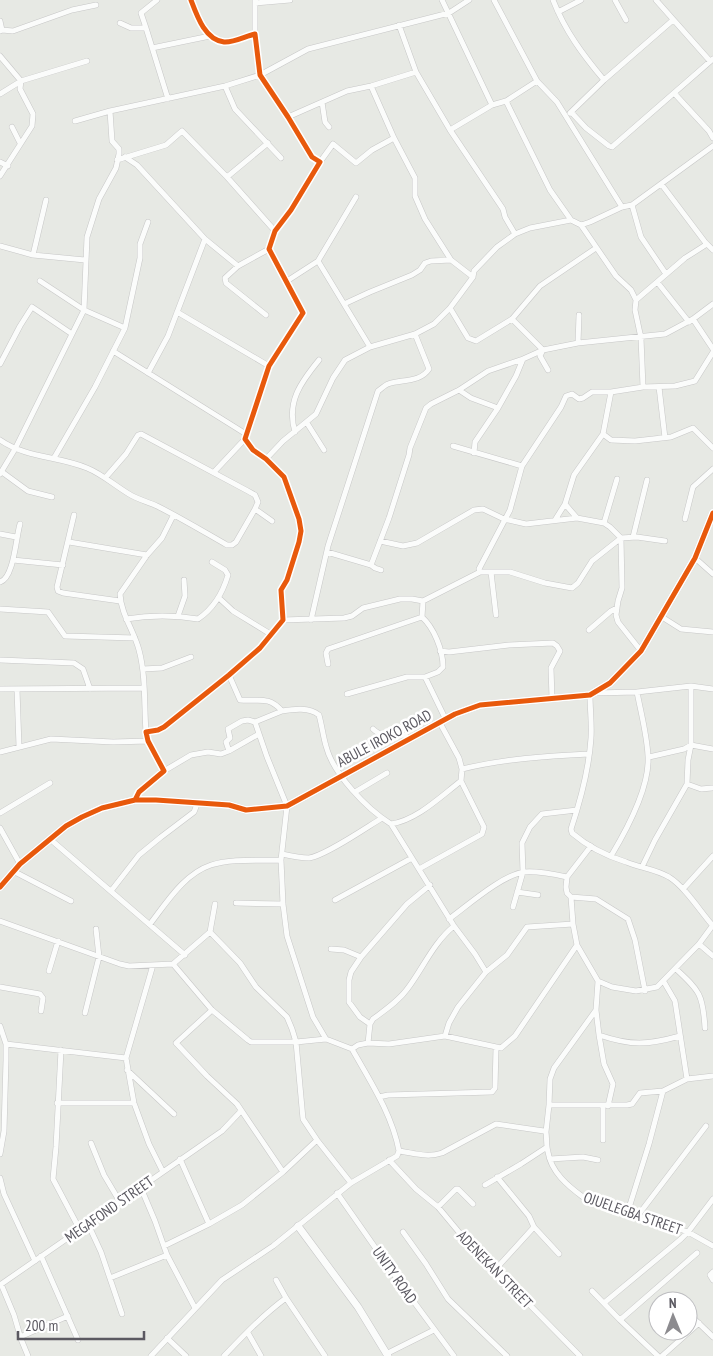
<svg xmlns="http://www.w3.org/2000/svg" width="713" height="1356" viewBox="0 0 713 1356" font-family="'PT Sans Narrow',sans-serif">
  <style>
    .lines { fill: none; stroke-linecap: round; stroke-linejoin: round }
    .street-casing { stroke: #c7c7c7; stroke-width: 6 }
    .secondary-casing { stroke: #c6c6c7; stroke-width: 8 }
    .street { stroke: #fbfcfb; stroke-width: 5 }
    .secondary { stroke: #fbfcfb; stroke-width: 7 }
    .cycleway-casing { stroke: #fff; stroke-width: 8 }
    .cycleway { stroke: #e8590c; stroke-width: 5 }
    .labels { text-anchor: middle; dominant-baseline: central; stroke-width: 5; stroke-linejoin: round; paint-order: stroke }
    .street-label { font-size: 15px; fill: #5b5961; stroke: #fff }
  </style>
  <rect width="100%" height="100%" fill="#e7e9e4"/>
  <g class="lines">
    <g class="street-casing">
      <path id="street" d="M 255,0 L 255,34
        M 442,0 L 492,105
        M 494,0 L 537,81 L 557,102 L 622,207
        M 553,0 C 565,31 583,55 604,80
        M 615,0 L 626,20
        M 656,0 L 710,61
        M 255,3 L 290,0
        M 558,12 L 581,0
        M 0,21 L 2,30
        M 120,23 L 131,28 L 146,28 L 168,99
        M 399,25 L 416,72 L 450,130 L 503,209 L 505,217 L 515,234
        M 146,28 L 141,13 L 157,0
        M 0,31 L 2,30 L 13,31 L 72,10 L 96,5
        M 152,48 L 210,36
        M 0,56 L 21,81 L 20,89 L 33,114 L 32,126 L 0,176
        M 225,86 L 235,109 L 281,158
        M 371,86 L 394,138 L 415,178 L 415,196 L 425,219 L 451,260 L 473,277
        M 674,93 L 709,131 L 713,138
        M 0,94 L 21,81 L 87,61
        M 506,101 L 550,190 L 571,220
        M 322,102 L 325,122 L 329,127
        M 571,112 L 586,128 L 609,146 L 612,147 L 713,59
        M 570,113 L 604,80 L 673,20
        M 288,117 L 347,91 L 371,86 L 416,72
        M 75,121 L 110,111 L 225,86 L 260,75 L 308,49 L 449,13 L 469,0
        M 12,127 L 20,143
        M 450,130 L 492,105 L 506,101 L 537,81
        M 125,157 L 137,165 L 205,239 L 238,266 L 269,249
        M 117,160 L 166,145 L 182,131 L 227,177 L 275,231
        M 0,162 L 8,166
        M 320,162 L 333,144 L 356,163 L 372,150 L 394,138
        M 227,177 L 268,143
        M 662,185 L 705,242 L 713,250
        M 632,205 L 641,237 L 666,274
        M 581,225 L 616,276 L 631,290 L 636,300 L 635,310 L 641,338 L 643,387
        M 0,246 L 33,255 L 85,260
        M 33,255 L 46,200
        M 318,261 L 370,347
        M 238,266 L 225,278 L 226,283 L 266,315
        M 40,281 L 84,310 L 125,328
        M 287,281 L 318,261 L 356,197
        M 658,283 L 689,322
        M 636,300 L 685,258 L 707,244
        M 344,304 L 370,292 L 412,275 L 420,270 L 425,263 L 431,261 L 451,260
        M 450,308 L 468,338 L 476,341 L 512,319 L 540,286 L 596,248
        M 177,312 L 269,366
        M 512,319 L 543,350 L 540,356 L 548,370
        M 693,319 L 713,349
        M 578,343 L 579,315
        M 113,351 L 246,434
        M 0,364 L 20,326 L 32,307 L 72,334
        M 148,373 L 168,336 L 205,239
        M 659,387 L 665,438
        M 459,390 L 471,398 L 498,408
        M 307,423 L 324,450
        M 295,432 C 286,402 301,382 319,360
        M 603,434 L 611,440 L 635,441 L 671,437 L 693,428 L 713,448
        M 0,440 C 26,458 58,456 87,468 C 102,474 114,485 129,494 C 137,499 148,502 157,506 C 181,518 204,532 227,545 L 232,545 L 236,542 L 255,509 L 258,502 L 255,495 L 246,490 L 141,434 L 138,435 L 126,454 L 106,477
        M 453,446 L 522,466
        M 474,453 L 475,442 L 498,408 L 516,376 L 523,359
        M 54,458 L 95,387 L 125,328 L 140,258 L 140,244 L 148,222
        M 266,459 L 283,441 L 316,414 L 333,378 L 345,360 L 370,347 L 415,334 L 434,324 L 450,308 L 473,277 L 474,271 L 497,247 L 515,234 L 530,228 L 571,220 L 581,225 L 590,222 L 622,207 L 632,205 L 713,146
        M 2,472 L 28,491 L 52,497
        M 214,472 L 245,439
        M 0,474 L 15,449 L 84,310 L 87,237 L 99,199 L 116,168 L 119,154 L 119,149 L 112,141 L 110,111
        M 565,504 L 577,518
        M 255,509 L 272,521
        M 74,515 L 57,587 L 58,591 L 63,593 L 120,601
        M 685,519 L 693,487 L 713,469
        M 555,520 L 565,504 L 574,475 L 603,434 L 611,392
        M 604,523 L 617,479
        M 0,534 L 16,537
        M 633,537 L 647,480
        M 380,541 L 403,546 L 417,543 L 474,510 L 483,509 L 504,519 L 526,524 L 577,518 L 604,523 L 610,527 L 621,538 L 622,588 L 618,601 L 616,615 L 618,622 L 641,651
        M 69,542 L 147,555
        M 327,552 L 371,565 L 375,568 L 381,570
        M 695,558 L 713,574
        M 13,560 L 63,565
        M 371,565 L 389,518 L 409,455 L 410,448 L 426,408 L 431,404 L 459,390 L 488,371 L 523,359 L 543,350 L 578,343 L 665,334 L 693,319 L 713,304
        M 480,572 L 479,569 L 510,510 L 522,466 L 561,407 L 566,396 L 572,394 L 579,399 L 583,398 L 592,392 L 611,392 L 643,387 L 675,386 L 695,381 L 713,352
        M 491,572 L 496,615
        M 0,582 C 14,578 16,537 20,524
        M 219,598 L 233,611 L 272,635
        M 0,609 L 48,612 L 65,636 L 135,638
        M 178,616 L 185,596 L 184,580
        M 662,617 L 681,629 L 713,632
        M 126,619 C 151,615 174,615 198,619 C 213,609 223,592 228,575 L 225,570 L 212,562
        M 283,620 L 344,618 L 352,616 L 363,608 L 400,599 L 412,599 L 423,601 L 480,572 L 510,572 L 545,583 L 572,588 L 578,583 L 592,561 L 621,538 L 637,537 L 665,541
        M 311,620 L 328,546 L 378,391 C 381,389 385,385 388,384 C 401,379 420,383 429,369 L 415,334
        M 589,630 L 611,611 L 617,608
        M 440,651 L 449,652 L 509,645 L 553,643 L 557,646 L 560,651 L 551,668 L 552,698
        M 0,660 L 74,663 L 83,669 L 90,689
        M 328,664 L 326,653 L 328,649 L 422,617
        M 143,669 L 162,668 L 191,657
        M 229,675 L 240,700 C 258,702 268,695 282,711 C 294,709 309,707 319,715 C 322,726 323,736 326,746 C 333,774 367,809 391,824 L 454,926 C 434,942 423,968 408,988 C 399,1001 385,1010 373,1019 L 370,1024 L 368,1043
        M 425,677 L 446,720
        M 0,689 L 143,688
        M 17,689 L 19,747
        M 595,693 L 637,692 L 691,686 L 713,689
        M 347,694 L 407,677 L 425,677 L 438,672 L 443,667 C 443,650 434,628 422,617 L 423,601
        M 590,695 C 590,709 592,724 591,738 C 589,769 581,799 571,829 L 572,833 C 587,846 607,856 626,862 C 641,868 655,869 669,877 C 685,887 700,911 713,926
        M 373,729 C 382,738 393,736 405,735 L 408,739
        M 146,732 C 144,705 146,676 139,650 C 134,631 121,614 120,594 L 147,555 L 162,538 L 173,516
        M 229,751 L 226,742 L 230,738 L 228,729 L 242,721 L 248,720 L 255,722 L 282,711
        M 0,752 L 51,739 L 113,742 L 148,741
        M 649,757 L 684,749 L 691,745 L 713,749
        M 462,769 C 504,759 546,756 589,754
        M 164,771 L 191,755 L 208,752 L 221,754 L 229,751 L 259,734
        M 687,784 L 701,789 L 712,788
        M 355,792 L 387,773
        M 135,800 L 139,792 L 164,771 L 148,741 L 146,732 L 158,730 L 164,727 L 229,675 L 260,648 L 283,620 L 281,590 L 287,580 L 299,542 L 301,531 L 299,519 L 284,477 L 266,459 L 253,450 L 245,439 L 269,366 L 303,313 L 269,249 L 275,231 L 291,210 L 320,162 L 312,157 L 288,117 L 260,75 L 255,34 C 246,36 233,43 224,42 C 205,40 197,16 191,0
        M 0,813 L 50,783
        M 391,824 C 417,820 440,797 461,781
        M 0,828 L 20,864
        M 50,839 L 185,955
        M 591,846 L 567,877 L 566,887 L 567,893 L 571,897 L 573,924 L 577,945 L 598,981 L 596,1010 L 599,1035 L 604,1064 L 613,1084 L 608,1106
        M 282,854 C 291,856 301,858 309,858 C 325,856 367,827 382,818
        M 611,856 C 626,831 650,786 648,756 C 647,735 641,713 637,692
        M 642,867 L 655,840 L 687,784 L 688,760 L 691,745 L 691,686
        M 419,869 L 482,834 L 484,827 L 461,781 L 462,769 L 459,758 L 440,723
        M 13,871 L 71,901
        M 683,889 L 713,856
        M 111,891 L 139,855 L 161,837 L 194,812 L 198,802
        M 517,892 L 538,895
        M 571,897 L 596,899 L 628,919 L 635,940 L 645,991
        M 335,900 L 412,858
        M 236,903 L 283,904
        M 513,907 L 523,872 L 522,843 L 530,827 L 542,814 L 577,810
        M 449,919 C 467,906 503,874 525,872 C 539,871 553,874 567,877
        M 0,921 L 120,964 L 129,966 L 173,964 L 212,1010 L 248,1040 L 251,1042 L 296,1042 L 326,1039
        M 150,924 C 167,902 184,874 211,865 C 233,858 259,861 281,860
        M 454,926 L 475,954 L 486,972
        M 210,932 L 240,963 L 256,987 L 287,1017 L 292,1029 L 296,1042 L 303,1119 L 317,1140 L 351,1183
        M 699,944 L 713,956
        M 331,949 L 344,950 L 361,957
        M 173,964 L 210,932 L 215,904
        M 153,965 L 126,1058 L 134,1103 L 149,1144 L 163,1172
        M 676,969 C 700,991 703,995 705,1028
        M 49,971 L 58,941
        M 598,981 L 612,987 L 636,991 L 657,987 L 699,944 L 713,925
        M 664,982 L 675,1001 L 687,1079
        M 0,987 L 40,994 L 43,998 L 41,1011
        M 212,1010 L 176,1043 L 207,1076 L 237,1104 L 283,1172
        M 85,1013 L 99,957 L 96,929
        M 370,1024 L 360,1017 L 349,1002 L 349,980 L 351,972 L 361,957 L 407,904 L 430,885
        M 0,1026 L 6,1044 L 6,1060 L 4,1131 L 0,1154
        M 599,1035 C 631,1046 648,1045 680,1036
        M 445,1036 L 449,1023 L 458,1007 L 486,972 L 507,955 L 527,927 L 573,924
        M 6,1044 L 126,1058
        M 352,1049 L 358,1045 L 368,1043 L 389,1044 L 445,1036 L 501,1048 L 515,1036 L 577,945
        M 61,1050 L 56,1147 L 53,1179 L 80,1230
        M 127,1070 L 174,1114
        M 379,1097 L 388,1095 L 492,1092 L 495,1088 L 496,1048
        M 57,1103 L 134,1103
        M 549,1105 L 627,1105 L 632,1104 L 640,1093 L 663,1091 L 687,1079 L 713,1076
        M 546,1132 L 549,1105 L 550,1079 L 554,1068 L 596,1010
        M 603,1140 L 603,1106
        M 91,1143 L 104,1175 L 120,1202
        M 399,1151 C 414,1153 427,1158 442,1153 L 496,1124 L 544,1131 L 546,1132 C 547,1139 546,1145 548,1152 C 551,1172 568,1186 583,1197 L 688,1232 L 713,1246
        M 180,1159 L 209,1224
        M 550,1159 L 583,1157 L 598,1160
        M 389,1160 L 416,1189 L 438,1207 L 483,1261 L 518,1293 L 580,1356
        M 497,1177 L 529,1216 L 534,1227 L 559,1254
        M 0,1178 L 4,1194 L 35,1261
        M 485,1185 L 521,1164 L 547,1147
        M 141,1188 L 155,1221 L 167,1255 L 195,1308
        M 337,1193 L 400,1283 L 454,1356
        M 438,1207 L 456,1189 L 458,1189 L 473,1204
        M 628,1211 L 649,1144 L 663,1091
        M 639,1214 L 706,1126
        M 88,1224 L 101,1252 L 122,1314
        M 403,1232 L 426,1264 L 448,1299 L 507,1356
        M 164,1246 L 209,1224 L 242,1205 L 283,1172 L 317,1140
        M 41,1256 L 78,1340
        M 494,1271 L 534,1227
        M 713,1272 L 710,1275 L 713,1280
        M 110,1278 L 167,1255
        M 276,1280 L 286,1298 L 325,1356
        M 1,1284 L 14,1315 L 21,1339 L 28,1356
        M 0,1285 L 222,1131 L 241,1111
        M 592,1291 L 620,1320
        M 675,1300 L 676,1301
        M 604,1303 L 681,1239 L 688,1232 L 713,1199
        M 688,1313 L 713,1337
        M 248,1333 L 261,1356
        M 20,1337 L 68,1316
        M 167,1338 L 186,1356
        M 386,1354 L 434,1330
        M 151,1356 L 222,1280 L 273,1246 L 351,1183 L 397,1156 L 399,1151 C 392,1114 370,1081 352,1049 L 326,1039 L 313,1017 L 287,936 L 283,904 L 281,860 L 287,806 L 267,757 L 255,722
        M 224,1356 C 244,1335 263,1315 286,1298
        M 658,1356 L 620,1320 L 697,1253
        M 662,1356 L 699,1323"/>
    </g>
    <g class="secondary-casing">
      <path id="secondary" d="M 0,887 L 20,864 L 66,826 L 82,817 L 102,808 L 135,800 L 156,800 L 229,805 L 246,810 L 287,806 L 455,714 L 480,705 L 590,695 L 610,683 L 641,651 L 695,558 L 713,513
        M 298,1226 L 358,1307 L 388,1356"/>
    </g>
    <use href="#street" class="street"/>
    <use href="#secondary" class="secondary"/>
    <g class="cycleway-casing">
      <path id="cycleway" d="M 135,800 L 139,792 L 164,771 L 148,741 L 146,732 L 158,730 L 164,727 L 229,675 L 260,648 L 283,620 L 281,590 L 287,580 L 299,542 L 301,531 L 299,519 L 284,477 L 266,459 L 253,450 L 245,439 L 269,366 L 303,313 L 269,249 L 275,231 L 291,210 L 320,162 L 312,157 L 288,117 L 260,75 L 255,34 C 246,36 233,43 224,42 C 205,40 197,16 191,0
        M 0,887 L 20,864 L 66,826 L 82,817 L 102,808 L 135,800 L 156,800 L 229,805 L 246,810 L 287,806 L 455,714 L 480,705 L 590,695 L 610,683 L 641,651 L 695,558 L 713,513"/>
    </g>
    <use href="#cycleway" class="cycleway"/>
  </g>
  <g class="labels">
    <g class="street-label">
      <text transform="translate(384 738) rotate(-28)">ABULE IROKO ROAD</text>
      <text transform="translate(109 1209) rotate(-35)">MEGAFOND STREET</text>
      <text transform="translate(633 1213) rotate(19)">OJUELEGBA STREET</text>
      <text transform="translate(495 1269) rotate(46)">ADENEKAN STREET</text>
      <text transform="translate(395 1275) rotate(55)">UNITY ROAD</text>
    </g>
  </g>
  <g transform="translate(673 1316) rotate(359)"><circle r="24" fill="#ffffff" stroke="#bdbdc0"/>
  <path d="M0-4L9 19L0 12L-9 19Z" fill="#8c8b8f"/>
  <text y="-8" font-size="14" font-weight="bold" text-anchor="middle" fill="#5b5961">N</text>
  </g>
  <path d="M18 1331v8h126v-8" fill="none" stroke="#5b5961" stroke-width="2.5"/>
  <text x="25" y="1331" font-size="15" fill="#5b5961" stroke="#ffffff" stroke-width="4" paint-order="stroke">200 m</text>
</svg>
